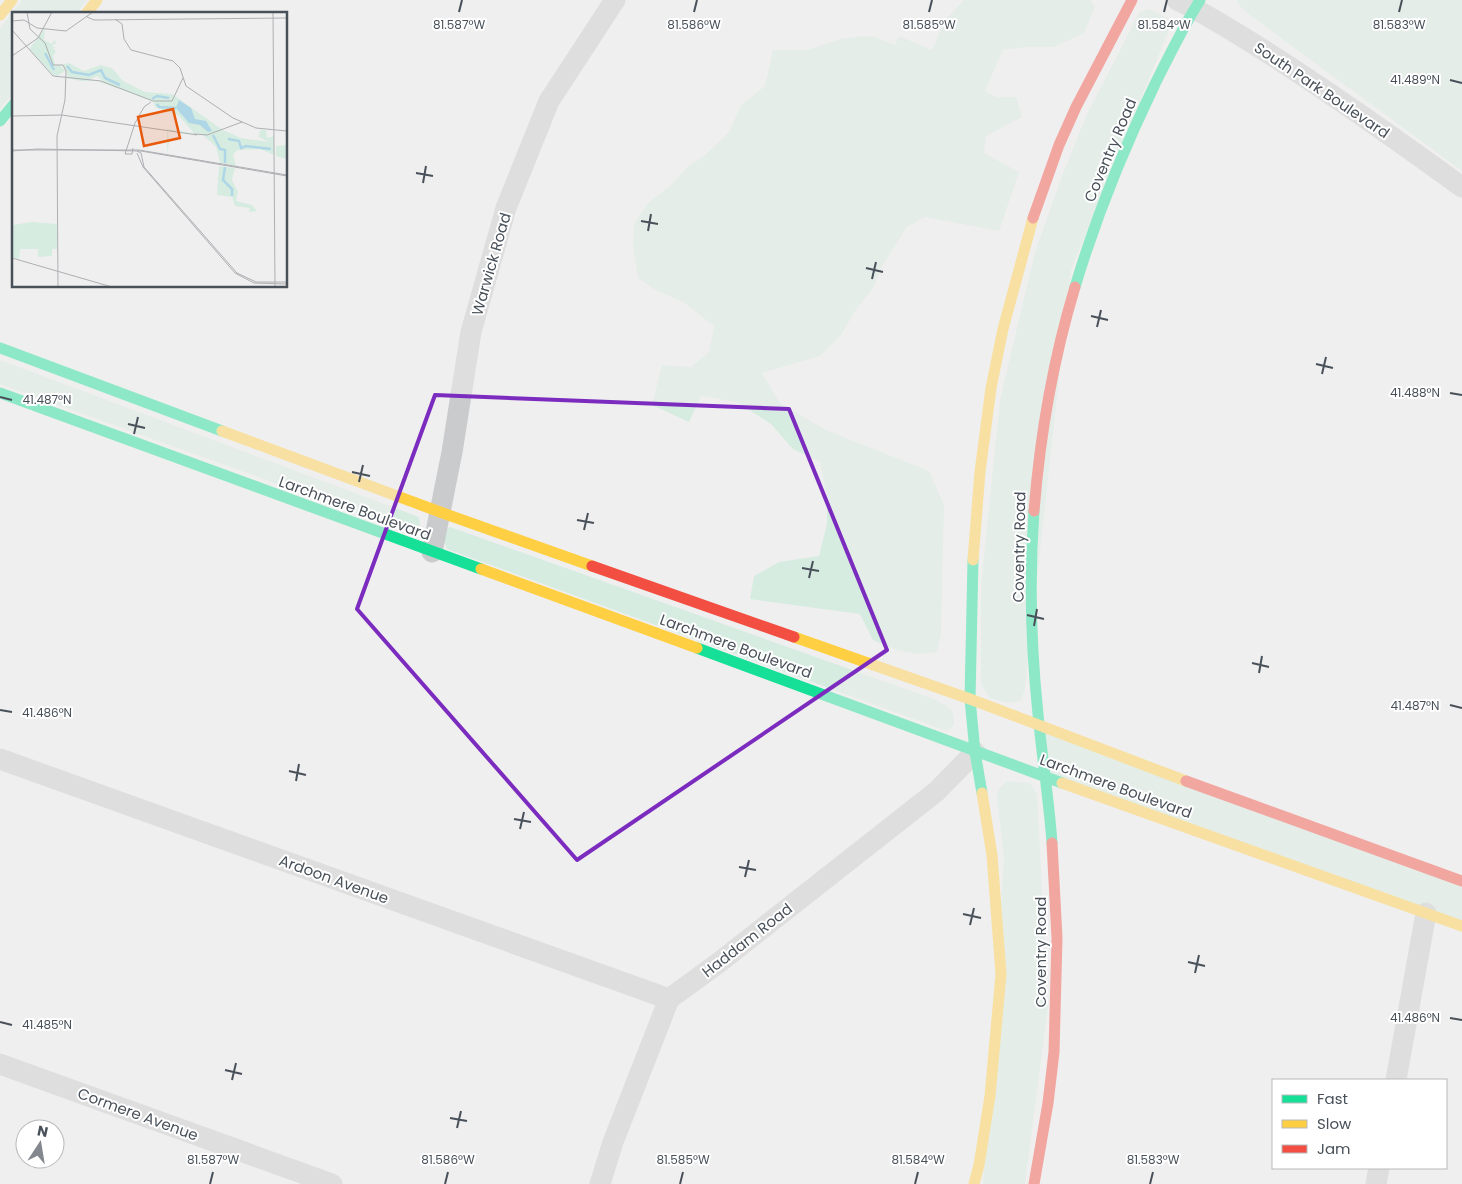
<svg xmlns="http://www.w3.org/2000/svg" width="1462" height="1184" viewBox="0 0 1462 1184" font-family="Poppins,sans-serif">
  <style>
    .green { fill: #d6ece0 }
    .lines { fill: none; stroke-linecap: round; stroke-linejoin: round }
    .street { stroke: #cacbcd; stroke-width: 21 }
    .fast { stroke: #16e098; stroke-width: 11 }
    .slow { stroke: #ffcf43; stroke-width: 11 }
    .jam { stroke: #f24e42; stroke-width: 11 }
    .marked { fill: none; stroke: #7b2cbf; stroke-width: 4; stroke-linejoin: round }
    .ticks { fill: none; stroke: #485059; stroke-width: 2 }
    .labels { text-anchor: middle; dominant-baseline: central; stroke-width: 4; stroke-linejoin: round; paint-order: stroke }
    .street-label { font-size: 15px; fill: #485059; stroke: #fff }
    .inset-river { fill: none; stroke: #afd6e6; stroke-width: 2.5 }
    .inset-road { fill: none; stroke: #adafb3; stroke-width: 1 }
    .view { fill: #e8590c; fill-opacity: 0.15; stroke: #e8590c; stroke-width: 2.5 }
    .inset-edge { fill: none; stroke: #485059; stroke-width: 2.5 }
    .ticks-label { font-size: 12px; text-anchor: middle; fill: #485059; stroke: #fff; stroke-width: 4; stroke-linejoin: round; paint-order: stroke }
  </style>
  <rect width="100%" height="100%" fill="#f0efef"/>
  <path class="green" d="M 22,0 L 87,0 L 76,14 L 14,14 L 14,92 L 0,109 L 0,28 Z
    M 964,0 L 1090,0 L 1095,7 L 1084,33 L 1054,47 L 1026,47 L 1003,50 L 985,91 L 996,97 L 1016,97 L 1022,117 L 986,136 L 984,153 L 1019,172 L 999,231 L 925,217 L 907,227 L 882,266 L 873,288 L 855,311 L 841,335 L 820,356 L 762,373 L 780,403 L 826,430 L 929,471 L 944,505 L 941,633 L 937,652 L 919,654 L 899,651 L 873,640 L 860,614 L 750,599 L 754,576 L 779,562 L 819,556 L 827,524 L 827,498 L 820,462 L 793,449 L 771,424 L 737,402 L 701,396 L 689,422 L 652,405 L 662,365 L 691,367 L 709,352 L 714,326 L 683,302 L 655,290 L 638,278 L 633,247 L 634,224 L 649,202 L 671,185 L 688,166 L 704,156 L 729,132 L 741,105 L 765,86 L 773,50 L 807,50 L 841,39 L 863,36 L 875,37 L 895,45 L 899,36 L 932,50 L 945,20 Z
    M 1237,0 L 1462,0 L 1462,171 L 1247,13 L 1238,4 Z
    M 1149,9 L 1165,17 L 1171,25 L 1071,270 L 1025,688 L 1021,701 L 1008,703 L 990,698 L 981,684 L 981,586 L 1000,400 L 1035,252 L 1062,176 L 1087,114 L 1139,13 Z
    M 0,360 L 419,517 L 420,523 L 418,529 L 411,532 L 0,384 Z
    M 450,527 L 934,699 C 949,707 955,708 954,725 L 947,731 L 447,549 L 442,537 L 445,530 Z
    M 1038,726 L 1462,881 L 1462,926 L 1046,776 Z
    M 1007,781 L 1030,783 L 1037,794 L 1048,1007 L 1025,1184 L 983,1184 L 1004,858 L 997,798 L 999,788 Z"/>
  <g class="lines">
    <path class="street" d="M 1177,0 C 1205,13 1231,30 1257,46 C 1327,90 1395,139 1462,187
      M 432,552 L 452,452 L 471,332 L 506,208 L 549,101 L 615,0
      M 0,759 L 669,999
      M 0,1064 L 332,1184
      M 1396,1080 L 1426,913
      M 600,1184 L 613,1142 L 669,999 L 721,961 L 937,791 L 975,752
      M 1376,1184 L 1379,1168"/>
    <path class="fast" d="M 0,121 L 14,104
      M 1075,287 C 1096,217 1123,150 1155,84 C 1169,56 1183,27 1200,0
      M 0,348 L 222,431
      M 0,393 L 481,569
      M 1034,511 C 1029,578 1031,647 1038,714 C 1042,757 1049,800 1052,843
      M 973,560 L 970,699 L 975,752 L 982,793
      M 697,648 L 1062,783"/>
    <path class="slow" d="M 86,14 L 97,0
      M 0,15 L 12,0
      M 222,431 L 440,512 L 592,566
      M 973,560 L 980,472 L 991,388 L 1003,329 L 1033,218
      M 481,569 L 697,648
      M 794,637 L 970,699 L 1186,781
      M 1062,783 L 1462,926
      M 974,1184 L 979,1165 L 990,1096 L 1001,974 L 992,855 L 982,793"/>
    <path class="jam" d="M 1033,218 L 1059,145 L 1076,107 L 1132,0
      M 1034,511 C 1040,435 1053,360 1075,287
      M 592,566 L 794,637
      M 1186,781 L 1462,881
      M 1034,1184 L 1048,1103 L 1054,1052 L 1057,938 L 1052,843"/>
  </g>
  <path d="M0 0H1462V1184H0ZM 435,395 L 789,409 L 887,650 L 577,860 L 357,609 Z" fill="#f0efef" fill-opacity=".55" fill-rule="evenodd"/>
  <path class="marked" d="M 435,395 L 789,409 L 887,650 L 577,860 L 357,609 Z"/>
  <path class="ticks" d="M 459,12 L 462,0M 694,12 L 697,0M 929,12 L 932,0M 1164,12 L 1167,0M 1399,12 L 1402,0M 1450,80 L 1462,83M 416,173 L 433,176M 423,183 L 426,166M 641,221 L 658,224M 648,231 L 651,214M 866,268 L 883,272M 872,279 L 876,262M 1091,316 L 1108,320M 1097,327 L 1101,310M 1316,364 L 1333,368M 1322,374 L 1326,357M 1450,393 L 1462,395M 0,397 L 12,400M 128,424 L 145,428M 134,434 L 138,417M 352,472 L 370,476M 359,482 L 363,465M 577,520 L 594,523M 584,530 L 588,513M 802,568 L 819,571M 809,578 L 813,561M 1027,615 L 1044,619M 1034,626 L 1037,609M 1252,663 L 1269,667M 1259,673 L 1262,656M 1450,705 L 1462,708M 0,710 L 12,712M 289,771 L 306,775M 296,781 L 299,764M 514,819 L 531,822M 520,829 L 524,812M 739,867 L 756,870M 745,877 L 749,860M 963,914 L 981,918M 970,925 L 974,908M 1188,962 L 1205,966M 1195,973 L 1199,955M 1450,1018 L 1462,1020M 0,1022 L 12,1025M 225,1070 L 242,1074M 232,1080 L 236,1063M 450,1118 L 467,1121M 457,1128 L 461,1111M 210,1184 L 213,1172M 445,1184 L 448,1172M 680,1184 L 683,1172M 915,1184 L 918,1172M 1150,1184 L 1153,1172"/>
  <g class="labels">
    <g class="street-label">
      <text transform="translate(1322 90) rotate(34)">South Park Boulevard</text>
      <text transform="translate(1110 150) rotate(-67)">Coventry Road</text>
      <text transform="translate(491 264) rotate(-74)">Warwick Road</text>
      <text transform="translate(355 508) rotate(20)">Larchmere Boulevard</text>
      <text transform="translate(1019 547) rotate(-89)">Coventry Road</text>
      <text transform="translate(736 646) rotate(20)">Larchmere Boulevard</text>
      <text transform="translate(1116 786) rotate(20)">Larchmere Boulevard</text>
      <text transform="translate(334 879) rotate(20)">Ardoon Avenue</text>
      <text transform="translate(747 940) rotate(-38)">Haddam Road</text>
      <text transform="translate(1040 952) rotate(-90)">Coventry Road</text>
      <text transform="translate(138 1114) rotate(20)">Cormere Avenue</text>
    </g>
  </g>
  <g transform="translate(12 12)">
    <rect width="275" height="275" fill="#f0efef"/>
    <path d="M 33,17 L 32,28 L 40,32 L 42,28 L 45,30 L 40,34 L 44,36 L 40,36 L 44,39 L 41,44 L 43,52 L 48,51 L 40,53 L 48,53 L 53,59 L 45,64 L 41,63 L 17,37 ZM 57,51 L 72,59 L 88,53 L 100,56 L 111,69 L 133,80 L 160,82 L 211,118 L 229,126 L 257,130 L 247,125 L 248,118 L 254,118 L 255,126 L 262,124 L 262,143 L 248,137 L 225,138 L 221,143 L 224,154 L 208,151 L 204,135 L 191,123 L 156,119 L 157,130 L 155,142 L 155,117 L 182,121 L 166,103 L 143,95 L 141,89 L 87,70 L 91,69 L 85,64 L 77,68 L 81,69 L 68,69 L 56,66 L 51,52 ZM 275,133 L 275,147 L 264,144 L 264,134 ZM 207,154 L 223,156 L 220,168 L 226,180 L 224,189 L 240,193 L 245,199 L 237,200 L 238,196 L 223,194 L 220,185 L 205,183 ZM 20,210 L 45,212 L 45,237 L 40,237 L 40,244 L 26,245 L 26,237 L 8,237 L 7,247 L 0,245 L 0,213 Z" fill="#d6ece0"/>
    <path d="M 167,88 L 179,96 L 183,107 L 194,109 L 200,119 L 196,120 L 188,113 L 177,111 L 164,96 Z" fill="#afd6e6"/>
    <path class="inset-river" d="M 33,41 L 42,58M 55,54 L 60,60 L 77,63 L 89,58 L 93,66 L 108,73M 140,87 L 145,84 L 157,86M 145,92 L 147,95 L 164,96M 201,123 L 208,137 L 213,138 L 213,151M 216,127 L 227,129 L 229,136 L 234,134 L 259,137M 213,155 L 211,168 L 220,177 L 220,184"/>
    <path class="inset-road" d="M 15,0 L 18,17 L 33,31 L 41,53 L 51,53M 261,0 L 263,275M 75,5 L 82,8 L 275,6M 103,7 L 110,12 L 112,27 L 119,38 L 161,49 L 168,56 L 174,74 L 221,106 L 244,116 L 275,119M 0,9 L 12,8 L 25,16 L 54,19 L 81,0M 0,18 L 41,64 L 89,69 L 141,89 L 160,89 L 171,66M 0,44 L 26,26 L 40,0M 0,104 L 50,103 L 185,123M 182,122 L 195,123 L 230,110M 121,136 L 120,142 L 113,142 L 123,111 L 132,95 L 139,90M 0,138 L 127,138 L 275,163M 0,139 L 25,137 L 129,139 L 275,164M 125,139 L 129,141 L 132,155 L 225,261 L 244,270 L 275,270M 125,141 L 131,155 L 223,261 L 242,271 L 275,272M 0,246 L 100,275M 46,275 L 45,124 L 53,88 L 54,59 L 51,53"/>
    <path class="view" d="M 161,97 L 168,126 L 132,134 L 126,105 Z"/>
    <rect width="275" height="275" class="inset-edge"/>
  </g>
  <g class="ticks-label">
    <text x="459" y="29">81.587°W</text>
    <text x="694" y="29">81.586°W</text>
    <text x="929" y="29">81.585°W</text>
    <text x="1164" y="29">81.584°W</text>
    <text x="1399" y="29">81.583°W</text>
    <text x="1415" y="84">41.489°N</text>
    <text x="1415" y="397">41.488°N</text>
    <text x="47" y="404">41.487°N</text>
    <text x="1415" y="710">41.487°N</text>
    <text x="47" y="717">41.486°N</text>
    <text x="1415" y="1022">41.486°N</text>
    <text x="47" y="1029">41.485°N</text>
    <text x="213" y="1164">81.587°W</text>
    <text x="448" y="1164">81.586°W</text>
    <text x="683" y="1164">81.585°W</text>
    <text x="918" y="1164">81.584°W</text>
    <text x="1153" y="1164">81.583°W</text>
  </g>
  <rect x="1272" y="1079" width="175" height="90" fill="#ffffff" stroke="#b6b9bd"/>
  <rect x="1282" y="1095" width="25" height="8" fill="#16e098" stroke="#b6b9bd"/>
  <text x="1317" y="1104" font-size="15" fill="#485059">Fast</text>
  <rect x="1282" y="1120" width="25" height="8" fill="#ffcf43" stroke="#b6b9bd"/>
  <text x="1317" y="1129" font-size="15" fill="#485059">Slow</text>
  <rect x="1282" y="1145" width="25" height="8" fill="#f24e42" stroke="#b6b9bd"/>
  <text x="1317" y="1154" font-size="15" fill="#485059">Jam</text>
  <g transform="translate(40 1144) rotate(12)"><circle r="24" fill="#ffffff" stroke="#b6b9bd"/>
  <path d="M0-4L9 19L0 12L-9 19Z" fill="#83888e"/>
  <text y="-8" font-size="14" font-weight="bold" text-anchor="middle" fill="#485059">N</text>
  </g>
</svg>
